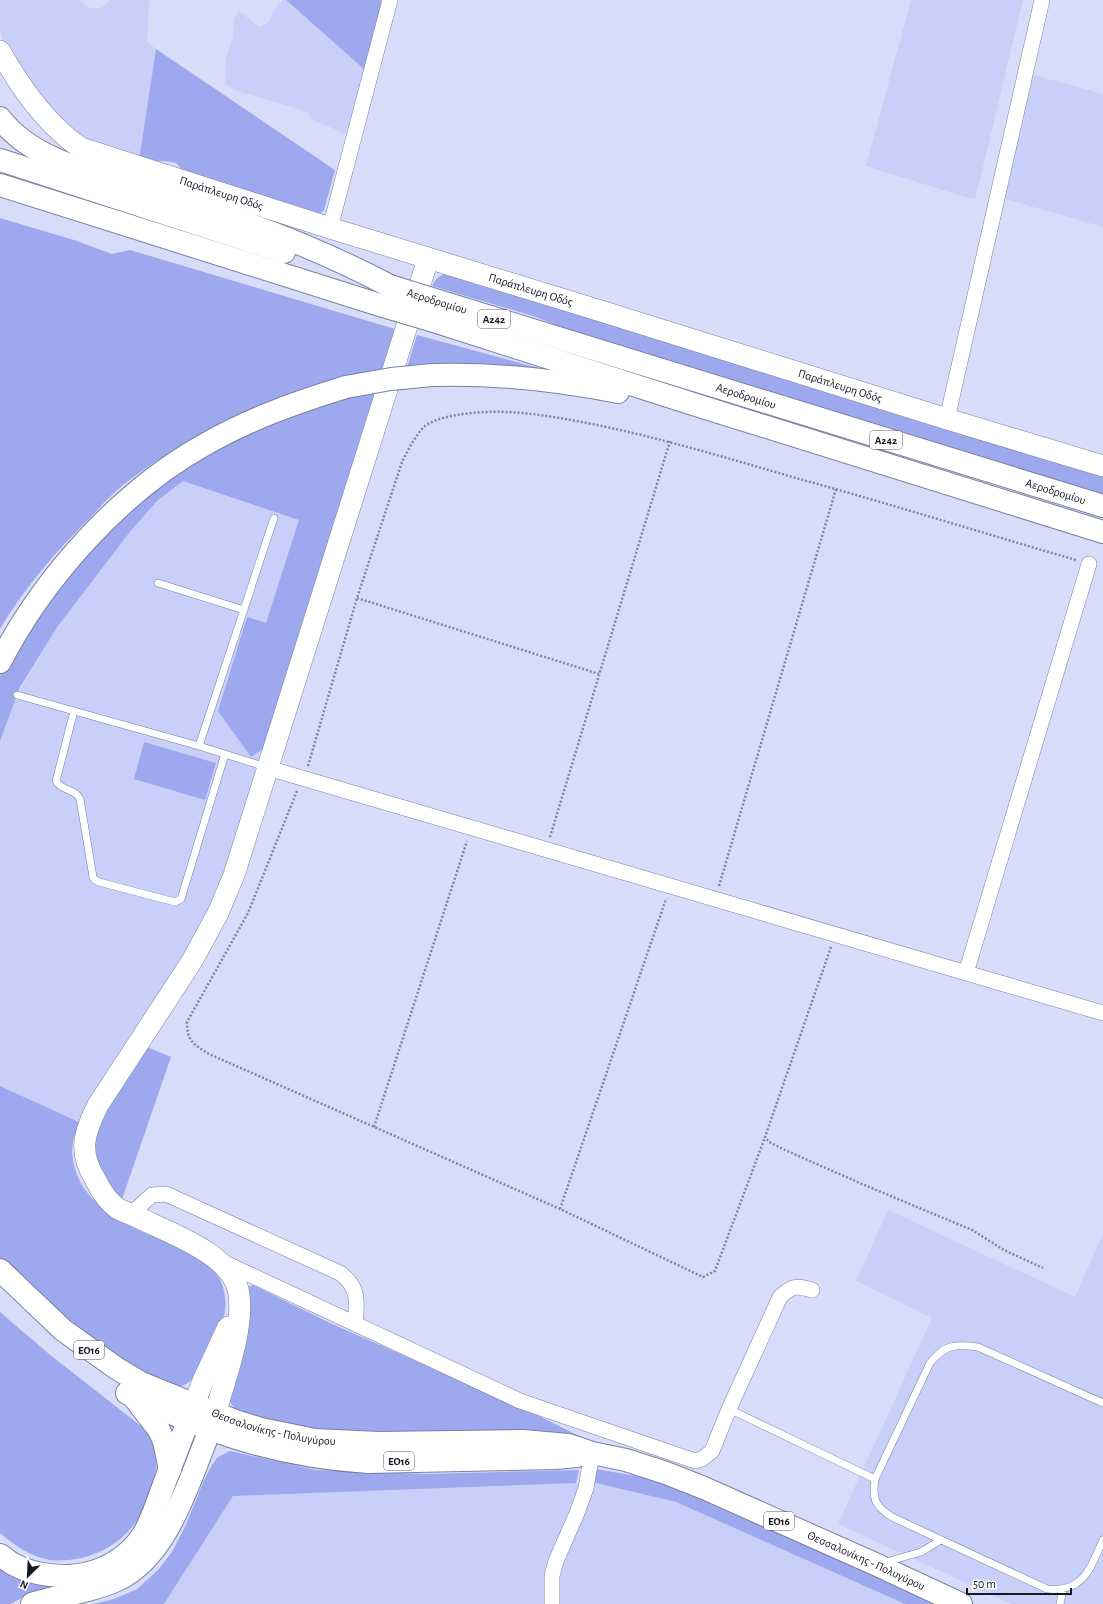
<svg xmlns="http://www.w3.org/2000/svg" width="1103" height="1604" viewBox="0 0 1103 1604" font-family="'Alegreya Sans',sans-serif">
  <style>
    .built { fill: #c8cff9 }
    .green { fill: #9ea8ee }
    .lines { fill: none; stroke-linecap: round; stroke-linejoin: round }
    .lane-casing { stroke: #7a80a0; stroke-width: 8 }
    .street-casing { stroke: #7a80a0; stroke-width: 16 }
    .secondary-casing { stroke: #7a80a0; stroke-width: 22 }
    .primary-casing { stroke: #7a80a0; stroke-width: 24 }
    .highway-casing { stroke: #7a80a0; stroke-width: 24 }
    .path { stroke: #83869c; stroke-width: 2.5; stroke-dasharray: 2 2; stroke-linecap: butt }
    .lane { stroke: #fff; stroke-width: 7 }
    .street { stroke: #fff; stroke-width: 15 }
    .secondary { stroke: #fff; stroke-width: 21 }
    .primary { stroke: #fff; stroke-width: 22 }
    .highway { stroke: #fff; stroke-width: 22 }
    .highway-bridge-casing { stroke: #7a80a0; stroke-width: 24; stroke-linecap: butt }
    .highway-bridge { stroke: #fff; stroke-width: 22 }
    .labels { text-anchor: middle; dominant-baseline: central; stroke-width: 3; stroke-linejoin: round; paint-order: stroke }
    .shield { fill: #fff; stroke: #5b5d65; stroke-width: 1 }
    .shield-label { font-size: 11px; font-weight: bold; fill: #151723 }
    .street-label { font-size: 12px; fill: #151723; stroke: #fff }
  </style>
  <rect width="100%" height="100%" fill="#d7dcf9"/>
  <path class="built" d="M 0,0 L 78,0 L 89,8 L 101,8 L 111,0 L 149,0 L 147,42 L 156,49 L 139,160 L 70,132 L 6,49 L 0,31 Z
    M 283,0 L 286,0 L 365,70 L 346,134 L 311,119 L 308,112 L 235,90 L 225,83 L 226,59 L 233,37 L 234,20 L 239,11 L 259,27 L 269,22 L 273,11 Z
    M 911,0 L 1023,0 L 975,200 L 866,166 Z
    M 1034,75 L 1103,94 L 1103,227 L 1002,198 Z
    M 343,417 L 262,750 L 236,840 L 220,885 L 188,950 L 79,1122 L 0,1086 L 0,741 L 17,695 L 58,626 L 129,533 L 157,501 L 183,481 Z
    M 888,1210 L 1075,1297 L 1103,1234 L 1103,1604 L 1012,1604 L 838,1524 L 932,1318 L 856,1281 Z
    M 592,1482 L 676,1502 L 905,1604 L 164,1604 L 233,1496 L 576,1483 Z"/>
  <path class="green" d="M 286,0 L 381,0 L 381,8 L 365,70 Z
    M 156,49 L 335,170 L 324,210 L 320,214 L 183,171 L 176,163 L 165,161 L 151,162 L 139,160 Z
    M 0,218 L 74,240 L 112,254 L 130,250 L 395,329 L 381,372 C 351,378 321,383 292,393 C 231,414 175,445 123,485 C 112,494 101,506 91,517 C 56,551 25,587 0,629 Z
    M 450,271 L 1103,475 L 1103,497 L 582,335 L 533,316 L 432,286 C 436,277 442,275 450,271 Z
    M 417,335 L 553,372 L 407,367 Z
    M 383,388 L 270,744 L 251,757 L 218,711 L 247,617 L 266,623 L 299,520 L 183,481 L 157,501 L 129,533 L 58,626 L 20,687 L 0,741 L 0,676 L 26,629 L 98,537 L 188,463 L 291,412 Z
    M 144,742 L 216,763 L 205,800 L 134,779 Z
    M 147,1047 L 171,1057 L 121,1202 L 99,1170 L 95,1151 L 94,1132 L 102,1112 Z
    M 0,1086 L 79,1122 C 77,1129 74,1136 73,1142 C 71,1154 73,1164 77,1175 C 95,1221 161,1234 199,1260 C 205,1264 213,1269 217,1275 C 222,1281 224,1290 225,1298 C 228,1320 214,1341 204,1360 C 195,1376 191,1389 169,1386 L 110,1357 L 0,1264 Z
    M 253,1285 L 330,1323 L 531,1412 L 585,1439 L 336,1435 L 239,1414 L 230,1402 L 227,1395 L 248,1287 Z
    M 0,1312 L 49,1354 L 146,1430 C 150,1438 156,1447 157,1458 C 157,1466 155,1477 153,1485 C 143,1532 99,1565 50,1560 C 31,1557 14,1545 0,1533 Z
    M 230,1451 L 316,1470 L 426,1474 L 579,1470 L 576,1483 L 233,1496 L 164,1604 L 93,1604 L 114,1599 L 137,1589 L 158,1570 L 172,1552 L 185,1527 L 204,1480 L 212,1465 L 218,1457 Z
    M 596,1469 L 642,1477 L 681,1489 L 942,1604 L 905,1604 L 676,1502 L 592,1482 Z
    M 0,1563 L 82,1584 L 28,1595 L 10,1604 L 0,1604 Z"/>
  <g class="lines">
    <g class="lane-casing">
      <path id="lane" d="M 158,583 L 244,610
        M 17,695 L 199,746 L 266,767
        M 74,711 L 56,781 C 61,791 75,788 80,799 L 93,877 L 95,880 L 99,882 L 175,902 L 181,899 L 225,754
        M 199,746 L 274,518
        M 1103,1403 L 978,1347 C 956,1344 945,1344 930,1363 L 875,1479 C 872,1499 875,1506 892,1517 L 1047,1589 C 1084,1593 1090,1568 1103,1540
        M 729,1409 L 875,1479
        M 886,1562 L 921,1552 L 941,1540
        M 1060,1604 L 1063,1589"/>
    </g>
    <g class="street-casing">
      <path id="street" d="M 330,228 L 390,0
        M 947,419 L 1042,0
        M 268,768 L 1103,1013
        M 966,973 L 1089,564
        M 131,1214 L 152,1195 L 166,1194 L 340,1273 C 360,1288 357,1302 355,1324
        M 223,1262 L 520,1401 L 695,1461 L 702,1459 L 712,1451 L 729,1409 L 780,1297 C 792,1286 796,1285 812,1290
        M 552,1604 L 552,1576 L 556,1561 L 577,1513 L 586,1488 L 592,1453"/>
    </g>
    <g class="secondary-casing">
      <g id="secondary">
        <path id="s1" d="M 0,51 C 20,87 47,125 81,148 L 330,228 L 604,312 L 947,419 L 1103,466"/>
        <path d="M 194,1405 L 203,1381 L 228,1327"/>
        <path d="M 215,1414 C 225,1379 246,1324 238,1289 C 229,1253 167,1232 137,1217 C 131,1214 123,1212 117,1208 C 108,1202 100,1189 95,1179 C 78,1151 84,1133 98,1105 L 192,961 L 218,913 L 234,875 L 428,259"/>
      </g>
    </g>
    <g class="primary-casing">
      <g id="primary">
        <path id="s2" d="M 0,1270 L 63,1330 L 116,1368 L 141,1383 L 235,1421 L 261,1429 L 315,1440 L 379,1443 L 523,1441 L 568,1445 L 592,1453 L 626,1460 L 666,1473 L 704,1488 L 875,1564 L 961,1604"/>
        <path d="M 127,1393 C 140,1400 155,1406 169,1412 C 232,1441 298,1458 368,1462 L 555,1458 L 577,1456"/>
      </g>
    </g>
    <g class="highway-casing">
      <g id="highway">
        <path d="M 0,118 C 33,163 108,177 159,193 C 191,203 223,214 254,226 C 301,243 346,263 390,286"/>
        <path d="M 0,160 L 284,252"/>
        <path d="M 0,185 L 383,306"/>
        <path id="s3" d="M 448,304 L 1103,506"/>
        <path d="M 437,322 L 693,404 L 1103,532"/>
        <path d="M 432,375 C 495,373 557,380 618,392"/>
        <path d="M 0,662 C 44,577 120,492 204,445 C 249,419 297,402 346,387"/>
        <path d="M 133,1396 L 159,1430 L 164,1441 L 170,1470"/>
        <path d="M 0,1555 C 5,1558 10,1563 15,1565 C 30,1573 51,1576 68,1576 C 98,1575 127,1560 143,1535 C 152,1520 157,1503 163,1487 C 171,1465 180,1443 188,1421"/>
        <path d="M 32,1604 C 59,1595 92,1592 117,1580 C 169,1556 189,1480 210,1430"/>
      </g>
    </g>
    <path class="path" d="M 357,598 L 599,674
      M 308,766 L 357,598 L 402,462 C 407,452 419,428 428,424 C 439,418 451,416 463,414 C 506,408 545,415 587,423 C 658,437 727,458 796,478 C 890,504 983,533 1076,560
      M 297,791 L 248,913 L 187,1022 C 187,1041 193,1044 209,1054 L 560,1209 L 703,1277 L 715,1271 L 765,1137
      M 550,837 L 670,441
      M 719,886 L 836,489
      M 831,947 L 765,1137 L 769,1142 L 785,1150 L 862,1184 L 972,1230 L 1004,1250 L 1043,1268
      M 374,1127 L 467,841
      M 560,1209 L 666,899"/>
    <use href="#lane" class="lane"/>
    <use href="#street" class="street"/>
    <use href="#secondary" class="secondary"/>
    <use href="#primary" class="primary"/>
    <use href="#highway" class="highway"/>
    <g class="highway-bridge-casing">
      <path id="highway-bridge" d="M 390,286 L 448,304
        M 383,306 L 437,322
        M 346,387 L 391,379 L 432,375"/>
    </g>
    <use href="#highway-bridge" class="highway-bridge"/>
  </g>
  <g class="labels">
    <g class="shield">
      <rect x="478" y="310" width="32" height="18" rx="3"/>
      <rect x="870" y="431" width="32" height="18" rx="3"/>
      <rect x="74" y="1341" width="30" height="18" rx="3"/>
      <rect x="384" y="1452" width="30" height="18" rx="3"/>
      <rect x="764" y="1512" width="30" height="18" rx="3"/>
    </g>
    <g class="shield-label">
      <text x="494" y="319">Α242</text>
      <text x="886" y="440">Α242</text>
      <text x="89" y="1350">ΕΟ16</text>
      <text x="399" y="1461">ΕΟ16</text>
      <text x="779" y="1521">ΕΟ16</text>
    </g>
    <g class="street-label">
      <text stroke="none"><textPath href="#s1" startOffset="275">Παράπλευρη Οδός</textPath></text>
      <text stroke="none"><textPath href="#s1" startOffset="599">Παράπλευρη Οδός</textPath></text>
      <text transform="translate(437 301) rotate(17)">Αεροδρομίου</text>
      <text stroke="none"><textPath href="#s1" startOffset="923">Παράπλευρη Οδός</textPath></text>
      <text stroke="none"><textPath href="#s3" startOffset="312">Αεροδρομίου</textPath></text>
      <text stroke="none"><textPath href="#s3" startOffset="636">Αεροδρομίου</textPath></text>
      <text stroke="none"><textPath href="#s2" startOffset="322">Θεσσαλονίκης - Πολυγύρου</textPath></text>
      <text stroke="none"><textPath href="#s2" startOffset="939">Θεσσαλονίκης - Πολυγύρου</textPath></text>
    </g>
  </g>
  <g transform="translate(28 1576) rotate(204)" stroke="#ffffff" stroke-width="3" paint-order="stroke">
  <path d="M0-3L7 15L0 10L-7 15Z" fill="#151723"/>
  <text y="-6" font-size="11" font-weight="bold" text-anchor="middle" fill="#151723">N</text>
  </g>
  <path d="M967 1588v6h104v-6" fill="none" stroke="#151723" stroke-width="2"/>
  <text x="973" y="1588" font-size="12" fill="#151723" stroke="#ffffff" stroke-width="3" paint-order="stroke">50 m</text>
</svg>
